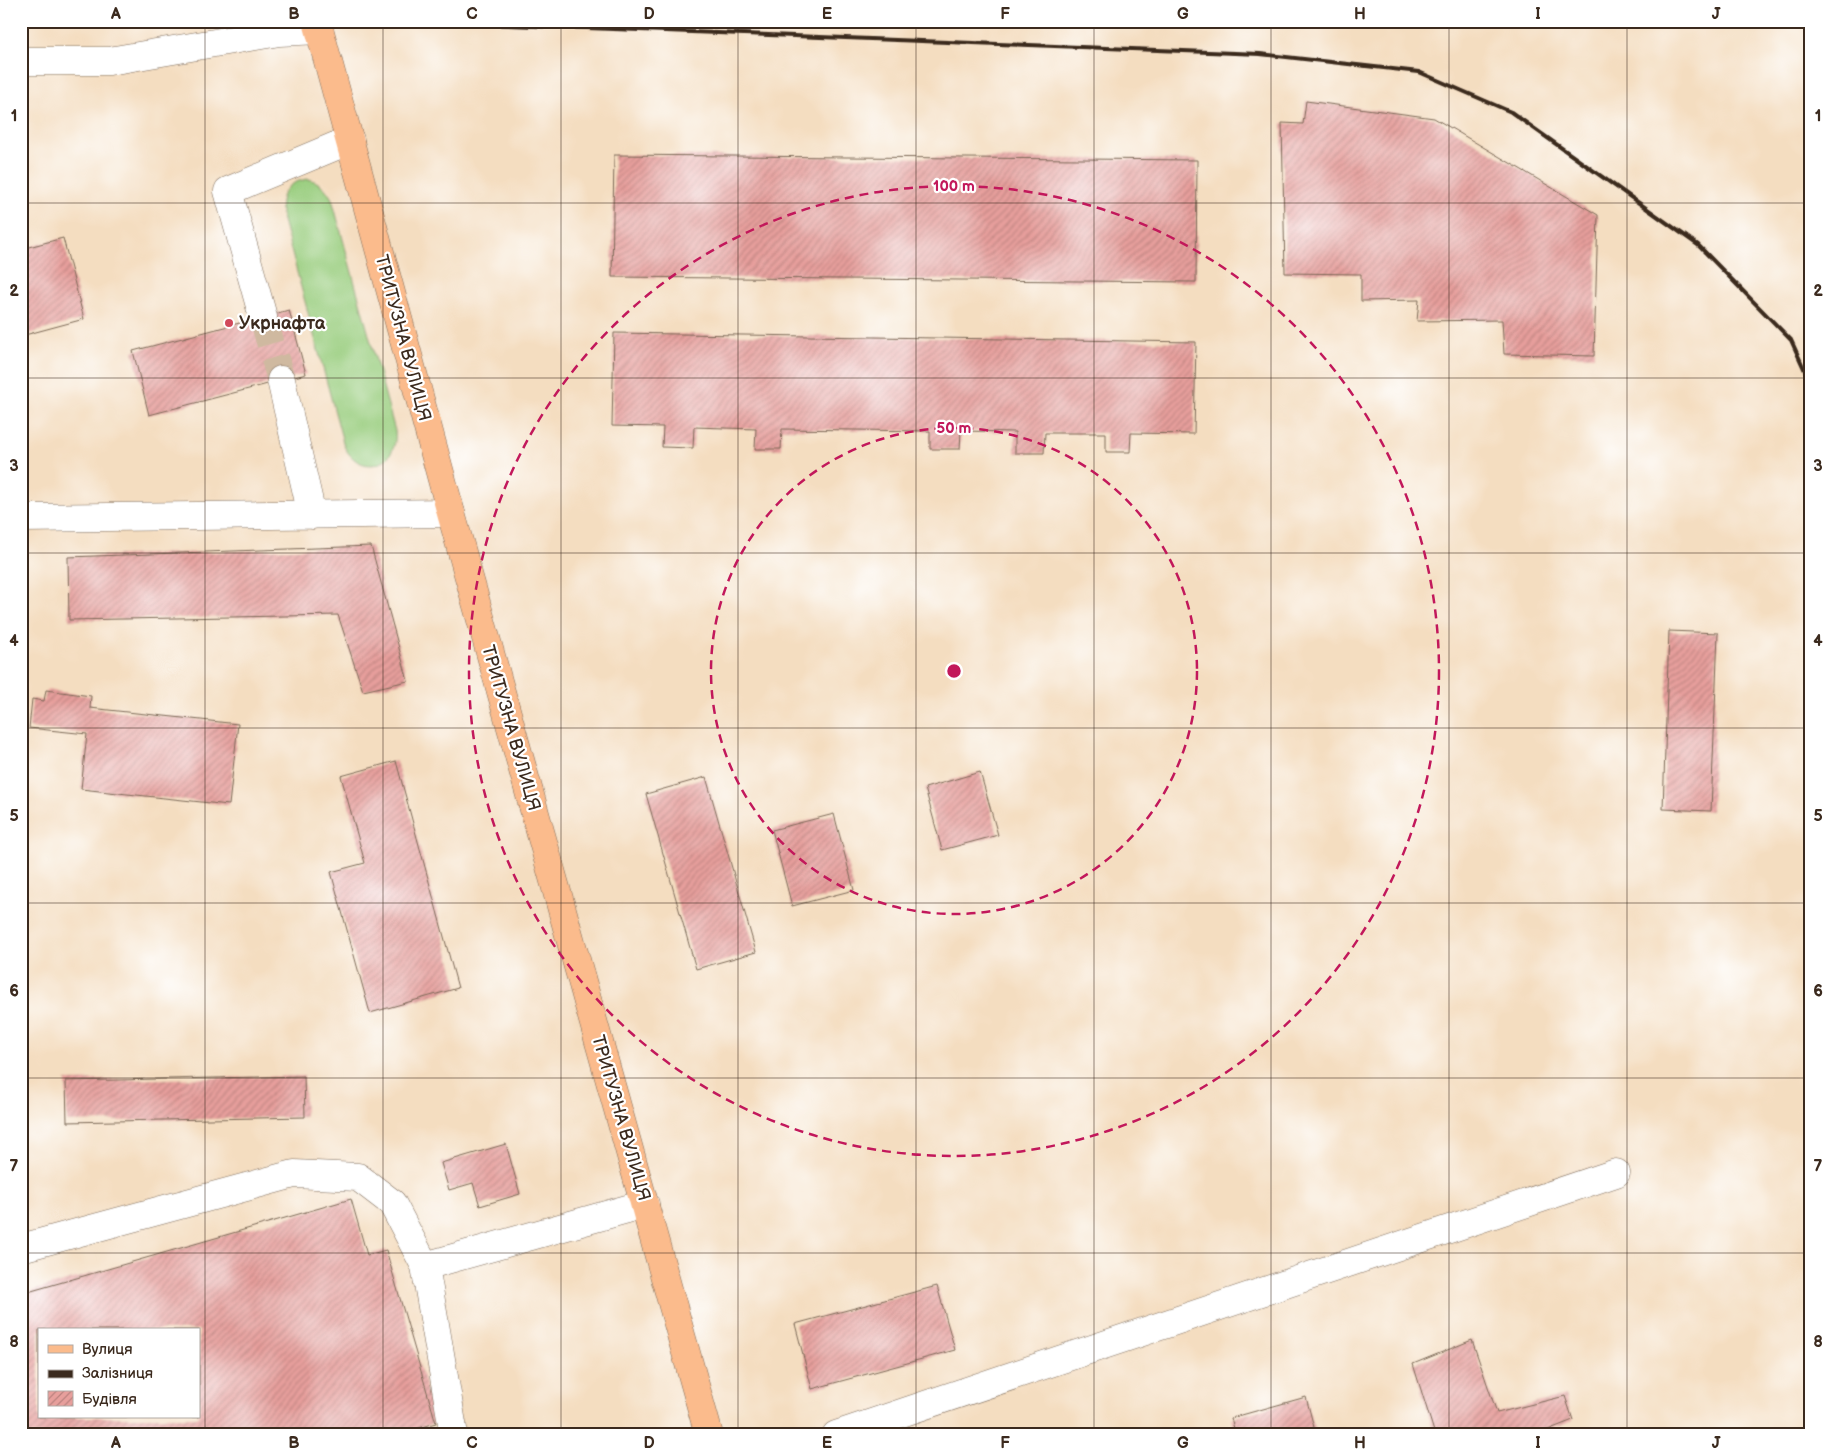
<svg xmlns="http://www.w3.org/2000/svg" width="1832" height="1456" viewBox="0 0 1832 1456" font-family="'Balsamiq Sans',sans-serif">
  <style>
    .grass { fill: #99cd7e; stroke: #6a7c4e }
    .building { fill: url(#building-hatch); fill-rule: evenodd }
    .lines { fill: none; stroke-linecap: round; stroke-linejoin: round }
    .minor-tunnel { stroke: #cfb9a0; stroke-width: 28; stroke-dasharray: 28 14; stroke-linecap: butt }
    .minor-casing { stroke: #7c6957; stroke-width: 29 }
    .major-casing { stroke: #7c6957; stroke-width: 29 }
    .minor { stroke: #fff; stroke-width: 28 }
    .major { stroke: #fbbb8c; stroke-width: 28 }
    .rail { stroke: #3b2a1e; stroke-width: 4 }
    .grid { fill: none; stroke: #3b2a1e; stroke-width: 1; stroke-opacity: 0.55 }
    .ring { fill: none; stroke: #c2185b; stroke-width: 2.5; stroke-dasharray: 9 6 }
    .poi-dot { fill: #d1495b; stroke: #fff; stroke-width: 2 }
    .labels { text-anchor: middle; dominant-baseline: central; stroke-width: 4.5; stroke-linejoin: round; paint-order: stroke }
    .poi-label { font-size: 18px; font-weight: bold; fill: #3b2a1e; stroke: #fff; text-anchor: start }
    .street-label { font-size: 18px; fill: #3b2a1e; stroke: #fff }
    .centre { fill: #c2185b; stroke: #fff; stroke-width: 2.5 }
    .ring-label { font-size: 15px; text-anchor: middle; font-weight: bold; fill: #c2185b; stroke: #fff; stroke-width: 4.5; stroke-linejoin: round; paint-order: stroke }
    .neatline { fill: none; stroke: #3b2a1e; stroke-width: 2 }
    .grid-label { font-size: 16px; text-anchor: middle; font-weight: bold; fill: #3b2a1e }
  </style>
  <defs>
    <pattern id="building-hatch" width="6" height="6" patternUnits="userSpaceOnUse" patternTransform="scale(1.25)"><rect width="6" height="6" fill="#e79f9c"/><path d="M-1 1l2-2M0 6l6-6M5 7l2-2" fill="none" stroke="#bc827f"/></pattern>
  </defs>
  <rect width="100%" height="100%" fill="#fff"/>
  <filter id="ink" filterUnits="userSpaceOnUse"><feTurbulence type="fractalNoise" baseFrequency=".02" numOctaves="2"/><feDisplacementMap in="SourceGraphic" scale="10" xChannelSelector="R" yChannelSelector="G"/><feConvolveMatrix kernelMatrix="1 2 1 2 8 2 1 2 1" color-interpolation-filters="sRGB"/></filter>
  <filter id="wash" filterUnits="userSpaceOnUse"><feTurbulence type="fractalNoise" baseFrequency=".0096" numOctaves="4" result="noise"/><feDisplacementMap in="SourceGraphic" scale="20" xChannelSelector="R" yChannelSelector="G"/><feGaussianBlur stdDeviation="1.12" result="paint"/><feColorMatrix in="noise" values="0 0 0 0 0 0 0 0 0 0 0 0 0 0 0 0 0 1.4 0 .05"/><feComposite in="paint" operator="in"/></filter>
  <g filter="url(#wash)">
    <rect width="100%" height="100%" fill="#f4ddc0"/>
    <path class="grass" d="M 309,179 C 321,183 326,188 332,199 L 395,431 C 399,467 360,478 344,446 L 281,213 C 278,193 289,181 309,179 Z"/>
    <g id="blocks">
      <path class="building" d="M 1306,101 L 1434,118 L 1598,215 L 1594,356 L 1504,354 L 1502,320 L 1417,321 L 1419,300 L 1361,301 L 1361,274 L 1285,273 L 1282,123 L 1303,124 Z
        M 614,155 L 1197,160 L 1196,282 L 612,277 Z
        M 63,238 L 84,319 L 21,336 L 21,249 Z
        M 289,310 L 306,374 L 149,415 L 133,351 Z
        M 614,333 L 1196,342 L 1194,434 L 1131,433 L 1130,452 L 1106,452 L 1106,433 L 1045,433 L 1044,453 L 1015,453 L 1015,432 L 961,431 L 960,449 L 930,449 L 930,431 L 782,429 L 781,449 L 755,449 L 756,429 L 694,427 L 693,448 L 662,447 L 663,427 L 612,426 Z
        M 371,546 L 408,681 L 363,691 L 338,615 L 69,620 L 68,557 Z
        M 1669,631 L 1718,633 L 1711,811 L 1663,809 Z
        M 46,690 L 91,696 L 90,708 L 238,724 L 229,805 L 81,789 L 87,734 L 29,728 L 32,699 L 44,701 Z
        M 396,761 L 458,988 L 370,1013 L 331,872 L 365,863 L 341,776 Z
        M 980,772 L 998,835 L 942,850 L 925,788 Z
        M 706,777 L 756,952 L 696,969 L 646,794 Z
        M 834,814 L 854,890 L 792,906 L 772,830 Z
        M 304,1076 L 305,1117 L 67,1122 L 66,1081 Z
        M 506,1144 L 520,1194 L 480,1206 L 473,1183 L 449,1190 L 441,1163 Z
        M 351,1199 L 367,1255 L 386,1250 L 436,1423 L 395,1435 L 21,1435 L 21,1294 ZM 39,1330 L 199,1330 L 199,1417 L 39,1417 Z
        M 937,1286 L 955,1350 L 812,1389 L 795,1324 Z
        M 1472,1340 L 1497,1413 L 1565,1396 L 1573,1420 L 1535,1435 L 1435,1435 L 1413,1364 Z
        M 1306,1397 L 1316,1435 L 1236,1435 L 1231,1418 Z"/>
    </g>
  </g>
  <g filter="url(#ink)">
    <use href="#blocks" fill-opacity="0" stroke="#7c6957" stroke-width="1"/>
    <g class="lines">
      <path class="minor-tunnel" d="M 263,317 L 281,380"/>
      <g class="minor-casing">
        <path id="minor" d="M 21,61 L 109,61 L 279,32 L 319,30
          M 263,317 L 228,191 L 350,140
          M 281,380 L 312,515
          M 21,518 L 451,513
          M 21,1248 L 294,1174 L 358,1177 L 392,1203 L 425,1266 L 454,1435
          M 425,1266 L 645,1204
          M 836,1435 L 1616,1173"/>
      </g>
      <g class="major-casing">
        <path id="major" d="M 317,21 L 451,513 L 709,1435"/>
      </g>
      <use href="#minor" class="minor"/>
      <use href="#major" class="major"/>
      <path class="rail" d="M 405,21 L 1260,54 L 1419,72 L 1511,112 L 1698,245 L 1791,340 L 1811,384"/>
    </g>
  </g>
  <path class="grid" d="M 205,21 L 205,1435M 383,21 L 383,1435M 561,21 L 561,1435M 738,21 L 738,1435M 916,21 L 916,1435M 1094,21 L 1094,1435M 1271,21 L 1271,1435M 1449,21 L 1449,1435M 1627,21 L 1627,1435M 21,203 L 1811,203M 21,378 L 1811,378M 21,553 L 1811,553M 21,728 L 1811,728M 21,903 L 1811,903M 21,1078 L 1811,1078M 21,1253 L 1811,1253"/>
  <g class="ring">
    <circle cx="954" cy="671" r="243"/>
    <circle cx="954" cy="671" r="485"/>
  </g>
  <circle class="poi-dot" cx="229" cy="323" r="5"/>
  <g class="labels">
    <g class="poi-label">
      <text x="239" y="323">Укрнафта</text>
    </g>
    <g class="street-label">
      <text transform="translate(403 338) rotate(75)">ТРИТУЗНА ВУЛИЦЯ</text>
      <text transform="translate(511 728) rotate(74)">ТРИТУЗНА ВУЛИЦЯ</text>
      <text transform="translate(621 1118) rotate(74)">ТРИТУЗНА ВУЛИЦЯ</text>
    </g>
  </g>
  <circle cx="954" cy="671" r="8" class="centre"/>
  <g class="ring-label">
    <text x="954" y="191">100 m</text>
    <text x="954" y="433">50 m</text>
  </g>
  <rect width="1832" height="1456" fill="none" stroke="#fff" stroke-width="55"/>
  <rect x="38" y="1328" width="162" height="90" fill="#ffffff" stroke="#b1aaa5"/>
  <rect x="48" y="1345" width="25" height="8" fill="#fbbb8c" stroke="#b1aaa5"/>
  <text x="82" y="1354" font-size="15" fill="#3b2a1e">Вулиця</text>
  <rect x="48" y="1370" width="25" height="8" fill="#3b2a1e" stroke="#b1aaa5"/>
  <text x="82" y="1378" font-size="15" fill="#3b2a1e">Залізниця</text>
  <rect x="48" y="1391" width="25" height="15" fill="url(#building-hatch)" stroke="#b1aaa5"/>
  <text x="82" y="1404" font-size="15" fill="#3b2a1e">Будівля</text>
  <rect x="28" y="28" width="1776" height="1400" class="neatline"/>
  <g class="grid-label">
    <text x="116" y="19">A</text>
    <text x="294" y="19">B</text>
    <text x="472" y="19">C</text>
    <text x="649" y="19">D</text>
    <text x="827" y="19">E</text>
    <text x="1005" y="19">F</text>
    <text x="1183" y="19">G</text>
    <text x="1360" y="19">H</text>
    <text x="1538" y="19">I</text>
    <text x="1716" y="19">J</text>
    <text x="14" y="121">1</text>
    <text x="1818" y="121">1</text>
    <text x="14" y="296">2</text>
    <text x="1818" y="296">2</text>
    <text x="14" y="471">3</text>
    <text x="1818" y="471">3</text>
    <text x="14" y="646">4</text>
    <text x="1818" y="646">4</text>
    <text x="14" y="821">5</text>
    <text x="1818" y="821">5</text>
    <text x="14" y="996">6</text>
    <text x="1818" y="996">6</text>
    <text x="14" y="1171">7</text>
    <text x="1818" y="1171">7</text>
    <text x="14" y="1347">8</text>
    <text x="1818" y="1347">8</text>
    <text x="116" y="1448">A</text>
    <text x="294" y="1448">B</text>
    <text x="472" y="1448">C</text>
    <text x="649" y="1448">D</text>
    <text x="827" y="1448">E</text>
    <text x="1005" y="1448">F</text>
    <text x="1183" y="1448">G</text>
    <text x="1360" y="1448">H</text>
    <text x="1538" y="1448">I</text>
    <text x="1716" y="1448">J</text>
  </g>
</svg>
